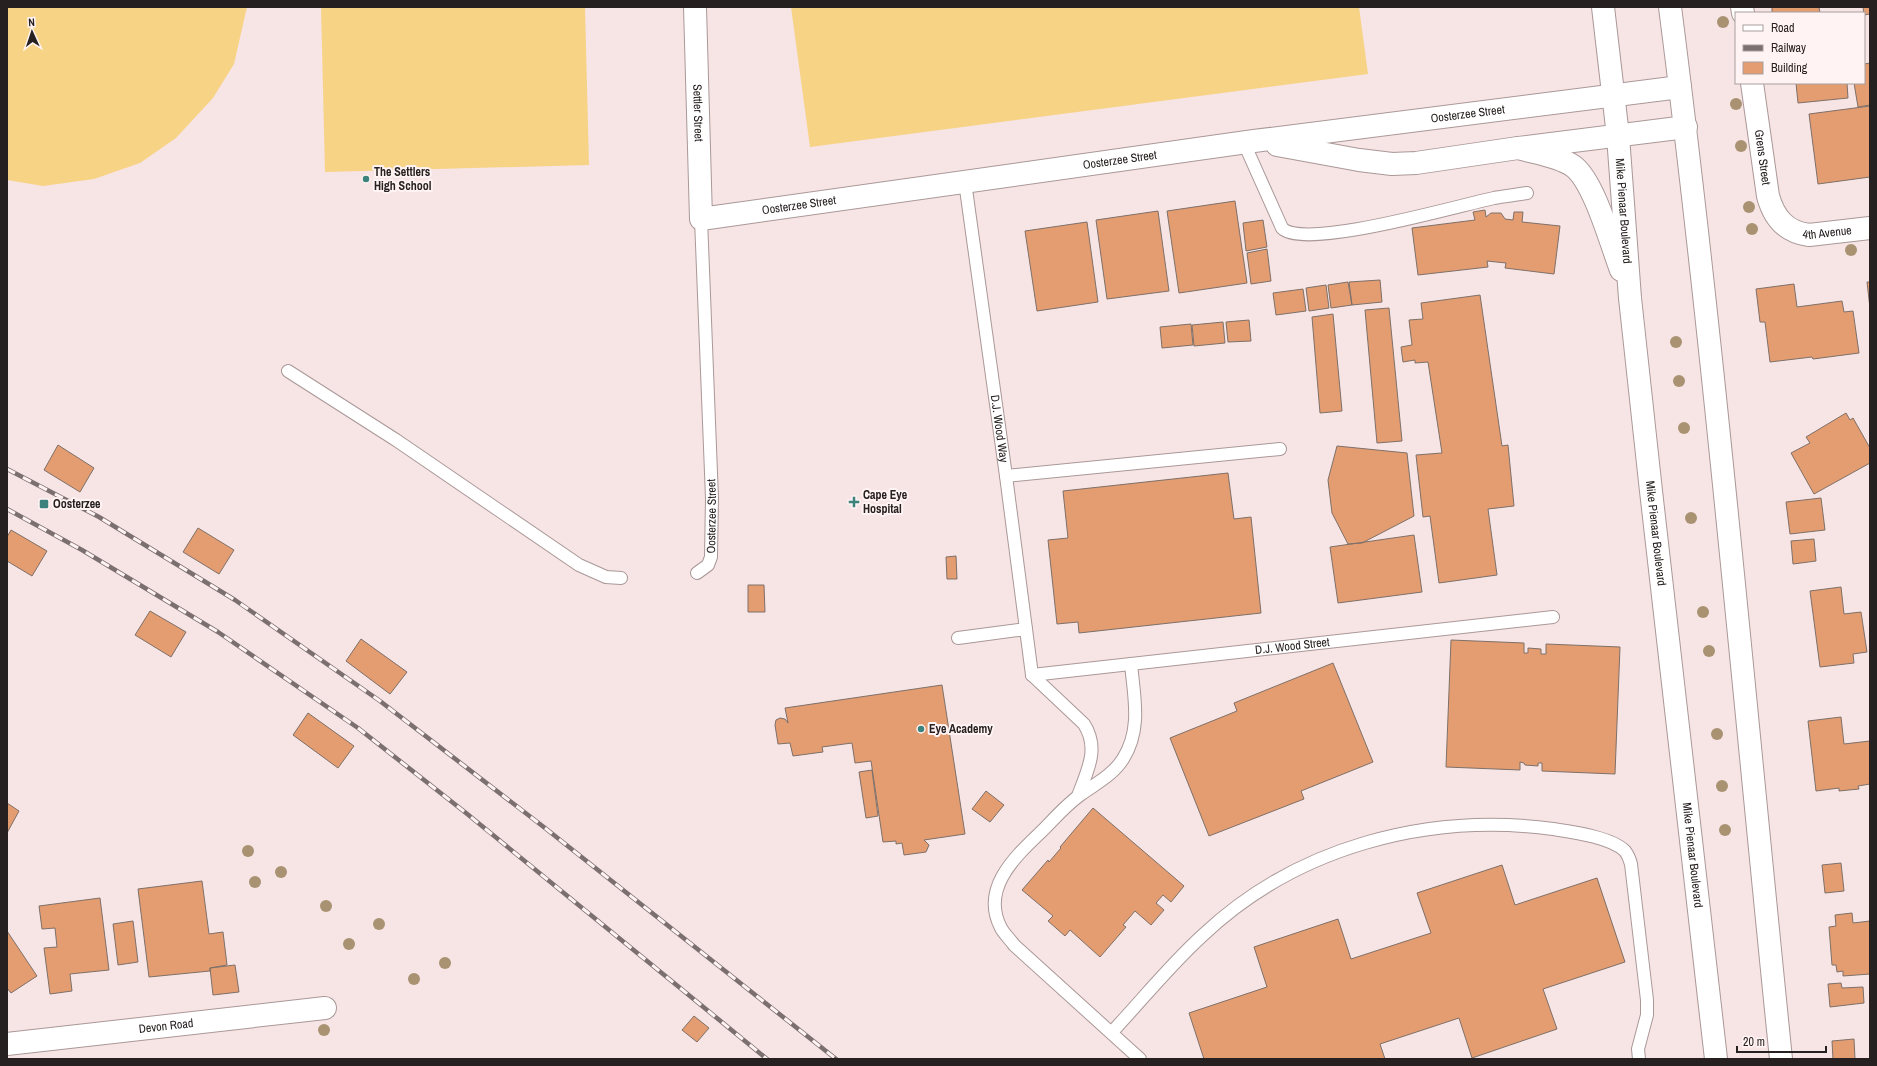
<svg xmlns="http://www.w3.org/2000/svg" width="1877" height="1066" viewBox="0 0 1877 1066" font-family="'Archivo Narrow',sans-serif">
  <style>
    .garden { fill: #f7d386 }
    .building { fill: #e49c71; stroke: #7e7068 }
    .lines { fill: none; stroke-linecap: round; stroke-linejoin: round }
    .lane-casing { stroke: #aa9898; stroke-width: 14 }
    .street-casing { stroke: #aa9898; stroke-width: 24 }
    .secondary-casing { stroke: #aa9898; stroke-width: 24 }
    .lane { stroke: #fff; stroke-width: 12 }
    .street { stroke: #fff; stroke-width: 22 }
    .secondary { stroke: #fff; stroke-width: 22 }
    .rail-casing { stroke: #7b6f6f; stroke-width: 4.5 }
    .rail { stroke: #fff3f3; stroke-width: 3; stroke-dasharray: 9; stroke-linecap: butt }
    .tree { fill: #a89272 }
    .poi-dot { fill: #3c837d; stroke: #fff3f3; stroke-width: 1.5 }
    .labels { text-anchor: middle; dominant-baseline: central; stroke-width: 4; stroke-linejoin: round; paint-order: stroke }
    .street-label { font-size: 12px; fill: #272020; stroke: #fff3f3 }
    .poi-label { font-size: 12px; font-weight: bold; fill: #272020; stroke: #fff3f3; text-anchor: start }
  </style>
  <rect width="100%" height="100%" fill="#f7e4e4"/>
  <path class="garden" d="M 7,7 L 247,7 L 234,64 L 213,98 L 176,138 L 140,163 L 94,179 L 43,186 L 7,180 Z
    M 321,7 L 585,7 L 589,165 L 325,172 Z
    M 791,7 L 1359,7 L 1368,74 L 810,147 Z"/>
  <path class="building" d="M 1772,7 L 1819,7 L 1820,13 L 1772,13 Z
    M 1863,7 L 1870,7 L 1870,14 L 1864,15 Z
    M 1870,63 L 1870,105 L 1858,107 L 1854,83 L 1864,83 L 1864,64 Z
    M 1796,83 L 1847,83 L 1848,98 L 1798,103 Z
    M 1870,106 L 1870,177 L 1818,184 L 1809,114 Z
    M 1235,201 L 1247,283 L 1179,293 L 1167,211 Z
    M 1485,210 L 1486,217 L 1491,213 L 1501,213 L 1505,219 L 1513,220 L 1514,212 L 1523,212 L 1522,222 L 1560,226 L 1554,274 L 1505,268 L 1506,263 L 1487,261 L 1488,267 L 1418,275 L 1412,228 L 1475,220 L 1473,212 Z
    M 1158,211 L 1169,291 L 1107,299 L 1096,220 Z
    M 1263,220 L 1267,247 L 1246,251 L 1243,223 Z
    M 1087,222 L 1098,302 L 1037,311 L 1025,231 Z
    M 1267,249 L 1271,281 L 1251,284 L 1247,253 Z
    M 1380,280 L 1382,302 L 1352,305 L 1349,282 Z
    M 1348,282 L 1352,305 L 1331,308 L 1328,285 Z
    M 1867,282 L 1870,282 L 1870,308 Z
    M 1794,284 L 1797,307 L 1842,301 L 1844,312 L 1853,311 L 1859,353 L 1813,359 L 1812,357 L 1770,362 L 1765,322 L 1760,322 L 1756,289 Z
    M 1326,285 L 1329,308 L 1309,311 L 1306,288 Z
    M 1303,289 L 1306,311 L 1276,315 L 1273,293 Z
    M 1480,295 L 1502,446 L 1508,445 L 1514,506 L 1488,509 L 1497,575 L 1439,583 L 1430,516 L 1423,517 L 1416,455 L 1442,453 L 1428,362 L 1415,363 L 1415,360 L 1403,362 L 1401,347 L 1412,345 L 1409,320 L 1423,319 L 1421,303 Z
    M 1389,308 L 1402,441 L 1377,443 L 1365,310 Z
    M 1333,314 L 1342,411 L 1320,413 L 1312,317 Z
    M 1249,320 L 1251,341 L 1228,342 L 1226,322 Z
    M 1223,322 L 1225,343 L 1194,346 L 1192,325 Z
    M 1191,324 L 1193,345 L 1162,348 L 1160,327 Z
    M 1846,413 L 1850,420 L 1853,418 L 1870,448 L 1870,463 L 1814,494 L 1791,453 L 1810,443 L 1806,437 Z
    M 58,445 L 94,468 L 80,492 L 44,470 Z
    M 1337,446 L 1407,453 L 1414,516 L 1362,543 L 1348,544 L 1332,513 L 1328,480 Z
    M 1228,473 L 1234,519 L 1251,517 L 1261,613 L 1079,633 L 1078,622 L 1057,624 L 1048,540 L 1068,538 L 1063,491 Z
    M 1821,498 L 1825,530 L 1790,534 L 1786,502 Z
    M 198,528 L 234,550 L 219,574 L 183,552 Z
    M 11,530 L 47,551 L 32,576 L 7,561 L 7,537 Z
    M 1414,535 L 1422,592 L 1338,603 L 1330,547 Z
    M 1814,539 L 1816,561 L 1793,564 L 1791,541 Z
    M 956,556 L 957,579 L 947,579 L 946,557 Z
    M 748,585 L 764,585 L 765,612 L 748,612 Z
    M 1841,587 L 1844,614 L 1861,612 L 1867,652 L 1853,654 L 1854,663 L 1820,667 L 1810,591 Z
    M 150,611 L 186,632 L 171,657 L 135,635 Z
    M 361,639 L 407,672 L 390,694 L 346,661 Z
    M 1451,640 L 1524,643 L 1524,653 L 1528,653 L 1528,648 L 1541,649 L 1541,654 L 1546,654 L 1546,644 L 1620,647 L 1615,774 L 1542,771 L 1542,763 L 1538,763 L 1538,766 L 1525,765 L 1524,763 L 1520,762 L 1520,770 L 1446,767 Z
    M 1333,663 L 1373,762 L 1301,791 L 1304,799 L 1209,836 L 1170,738 L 1237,711 L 1234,703 Z
    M 942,685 L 965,834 L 924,840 L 929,845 L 926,852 L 904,855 L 902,843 L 896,844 L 896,841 L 883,842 L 871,761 L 855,763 L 852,743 L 822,747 L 823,752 L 793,756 L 790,743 L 778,744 L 775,725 L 776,720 L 780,718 L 785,719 L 788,723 L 785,708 Z
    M 308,713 L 354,746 L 338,768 L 293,735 Z
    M 1841,717 L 1844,744 L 1870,741 L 1870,784 L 1858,786 L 1859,789 L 1839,791 L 1839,788 L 1816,791 L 1808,721 Z
    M 872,770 L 878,816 L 866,818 L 859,772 Z
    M 986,791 L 1004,805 L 990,822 L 972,809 Z
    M 7,803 L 19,811 L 7,833 Z
    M 1093,808 L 1184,886 L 1171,902 L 1163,895 L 1156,903 L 1164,910 L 1151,925 L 1135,911 L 1123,925 L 1126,927 L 1100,957 L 1070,930 L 1065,936 L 1048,921 L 1053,916 L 1022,890 L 1048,860 L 1049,862 L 1061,848 L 1060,847 Z
    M 1841,863 L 1844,891 L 1825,893 L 1822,865 Z
    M 1502,865 L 1515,905 L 1597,878 L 1625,962 L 1543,989 L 1557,1029 L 1472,1058 L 1459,1018 L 1380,1044 L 1385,1059 L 1204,1059 L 1189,1013 L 1267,987 L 1254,947 L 1338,919 L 1351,959 L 1431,933 L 1417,893 Z
    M 202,881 L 209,934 L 223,932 L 227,965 L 210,968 L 210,971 L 149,977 L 138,889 Z
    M 100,898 L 109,970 L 70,974 L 72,991 L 50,994 L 44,948 L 57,947 L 55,928 L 42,929 L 39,906 Z
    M 1852,913 L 1853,923 L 1870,921 L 1870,974 L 1843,976 L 1843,971 L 1837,972 L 1836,965 L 1832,965 L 1829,927 L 1836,926 L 1835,915 Z
    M 133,921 L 138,962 L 118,965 L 113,924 Z
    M 7,931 L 37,976 L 11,993 L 7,988 Z
    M 235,965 L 239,992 L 213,995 L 210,968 Z
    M 1841,983 L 1842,988 L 1863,987 L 1864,1003 L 1830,1007 L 1828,984 Z
    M 694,1016 L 709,1028 L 697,1042 L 682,1030 Z
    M 1854,1039 L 1855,1059 L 1833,1059 L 1832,1041 Z"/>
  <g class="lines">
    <g class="lane-casing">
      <g id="lane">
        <path d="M 1244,143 L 1282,228 C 1303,251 1460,205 1494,198 C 1505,196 1516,195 1527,193"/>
        <path id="s1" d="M 965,182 L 1006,476 L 1032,675"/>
        <path d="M 288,371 L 396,440 L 579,565 L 606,577 L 621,578"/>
        <path d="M 1006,476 L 1280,449"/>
        <path id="s2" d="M 697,573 L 708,565 L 711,557 L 712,498 L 701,219"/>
        <path d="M 958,638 L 1026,629"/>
        <path d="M 1131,664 C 1134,697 1142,729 1123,759 C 1112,776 1095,784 1080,795 C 1066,805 1054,819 1042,831 C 1016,856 980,888 1001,928 C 1004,934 1010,939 1014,945 L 1140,1059"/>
        <path id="s3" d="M 1032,675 L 1553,617"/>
        <path d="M 1032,675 L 1084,724 C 1100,749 1087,771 1078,796"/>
        <path d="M 1112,1032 C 1142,1000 1170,965 1203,935 C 1296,847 1428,812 1553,829 C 1572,832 1611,837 1625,851 C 1628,855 1630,860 1631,864 L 1647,1000 L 1647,1015 L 1638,1049 L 1639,1059"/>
      </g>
    </g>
    <g class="street-casing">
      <g id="street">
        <path id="s4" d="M 695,7 L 701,219 L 1254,141 L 1680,87"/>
        <path d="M 1742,7 L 1743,13"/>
        <path id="s5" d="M 1752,83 L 1768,196 C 1774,218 1786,232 1809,235 L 1870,228"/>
        <path d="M 1277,145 L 1359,160 L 1392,164 L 1416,163 L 1518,148 L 1686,127"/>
        <path id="s6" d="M 7,1044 L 325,1008"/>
      </g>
    </g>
    <g class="secondary-casing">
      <g id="secondary">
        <path id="s7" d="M 1603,7 L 1618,136 L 1630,298 L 1651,491 L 1716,1059"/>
        <path d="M 1670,7 C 1715,357 1745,708 1781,1059"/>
        <path d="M 1518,148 C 1535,153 1558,156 1573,166 C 1594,181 1611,244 1621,270"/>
      </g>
    </g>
    <use href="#lane" class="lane"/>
    <use href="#street" class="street"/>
    <use href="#secondary" class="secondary"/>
    <g class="rail-casing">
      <path id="rail" d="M 7,469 L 99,517 L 235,600 L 380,701 L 545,828 L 836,1059
        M 7,509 L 82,550 L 218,632 L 358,728 L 466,813 L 767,1059"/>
    </g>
    <use href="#rail" class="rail"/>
  </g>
  <g class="tree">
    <circle cx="1723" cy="22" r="6"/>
    <circle cx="1736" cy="104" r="6"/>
    <circle cx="1741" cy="146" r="6"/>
    <circle cx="1749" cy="207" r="6"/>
    <circle cx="1752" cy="229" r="6"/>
    <circle cx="1851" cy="250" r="6"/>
    <circle cx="1676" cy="342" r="6"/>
    <circle cx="1679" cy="381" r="6"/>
    <circle cx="1684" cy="428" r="6"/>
    <circle cx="1691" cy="518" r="6"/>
    <circle cx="1703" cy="612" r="6"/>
    <circle cx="1709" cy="651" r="6"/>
    <circle cx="1717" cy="734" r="6"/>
    <circle cx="1722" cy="786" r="6"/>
    <circle cx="1725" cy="830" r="6"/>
    <circle cx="248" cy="851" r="6"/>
    <circle cx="281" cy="872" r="6"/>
    <circle cx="255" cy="882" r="6"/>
    <circle cx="326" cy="906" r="6"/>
    <circle cx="379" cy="924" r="6"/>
    <circle cx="349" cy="944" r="6"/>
    <circle cx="445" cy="963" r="6"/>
    <circle cx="414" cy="979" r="6"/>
    <circle cx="324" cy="1030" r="6"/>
  </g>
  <g class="poi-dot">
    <circle cx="366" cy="179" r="4"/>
    <path d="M852 496h4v4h4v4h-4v4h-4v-4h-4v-4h4z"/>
    <rect x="39" y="499" width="10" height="10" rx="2"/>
    <circle cx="921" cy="729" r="4"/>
  </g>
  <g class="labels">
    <g class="street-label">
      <text stroke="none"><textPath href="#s4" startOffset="106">Settler Street</textPath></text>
      <text stroke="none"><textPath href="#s4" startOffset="986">Oosterzee Street</textPath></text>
      <text stroke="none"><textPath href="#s5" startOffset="75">Grens Street</textPath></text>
      <text stroke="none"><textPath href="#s4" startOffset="635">Oosterzee Street</textPath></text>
      <text stroke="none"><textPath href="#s4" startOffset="311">Oosterzee Street</textPath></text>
      <text stroke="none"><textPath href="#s7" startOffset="205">Mike Pienaar Boulevard</textPath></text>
      <text stroke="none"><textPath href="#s5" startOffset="193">4th Avenue</textPath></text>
      <text stroke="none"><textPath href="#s1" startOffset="249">D.J. Wood Way</textPath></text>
      <text stroke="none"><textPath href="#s2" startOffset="63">Oosterzee Street</textPath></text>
      <text stroke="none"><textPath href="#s7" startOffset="529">Mike Pienaar Boulevard</textPath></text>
      <text stroke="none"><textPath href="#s3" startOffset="262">D.J. Wood Street</textPath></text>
      <text stroke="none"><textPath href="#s7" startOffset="853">Mike Pienaar Boulevard</textPath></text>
      <text stroke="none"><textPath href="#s6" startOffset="160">Devon Road</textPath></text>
    </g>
    <g class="poi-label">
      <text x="374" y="172">The Settlers<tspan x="374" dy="14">High School</tspan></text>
      <text x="863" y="495">Cape Eye<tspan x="863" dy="14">Hospital</tspan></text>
      <text x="53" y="504">Oosterzee</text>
      <text x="929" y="729">Eye Academy</text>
    </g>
  </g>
  <rect width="1877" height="1066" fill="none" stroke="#272020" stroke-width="16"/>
  <rect x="1735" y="12" width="130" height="72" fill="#fff3f3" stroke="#a99f9f"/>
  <rect x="1743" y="25" width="20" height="6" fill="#ffffff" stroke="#a99f9f"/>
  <text x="1771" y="32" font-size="12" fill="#272020">Road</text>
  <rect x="1743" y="45" width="20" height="6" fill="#7b6f6f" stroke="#a99f9f"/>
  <text x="1771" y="52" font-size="12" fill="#272020">Railway</text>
  <rect x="1743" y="62" width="20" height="12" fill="#e49c71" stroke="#a99f9f"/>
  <text x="1771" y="72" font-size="12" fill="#272020">Building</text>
  <g transform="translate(32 32) rotate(357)" stroke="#fff3f3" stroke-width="3" paint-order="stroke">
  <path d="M0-3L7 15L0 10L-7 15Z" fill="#272020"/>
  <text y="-6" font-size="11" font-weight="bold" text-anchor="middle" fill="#272020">N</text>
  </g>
  <path d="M1737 1046v6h89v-6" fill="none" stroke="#272020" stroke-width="2"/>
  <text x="1743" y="1046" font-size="12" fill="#272020" stroke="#fff3f3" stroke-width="3" paint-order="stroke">20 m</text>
</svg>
